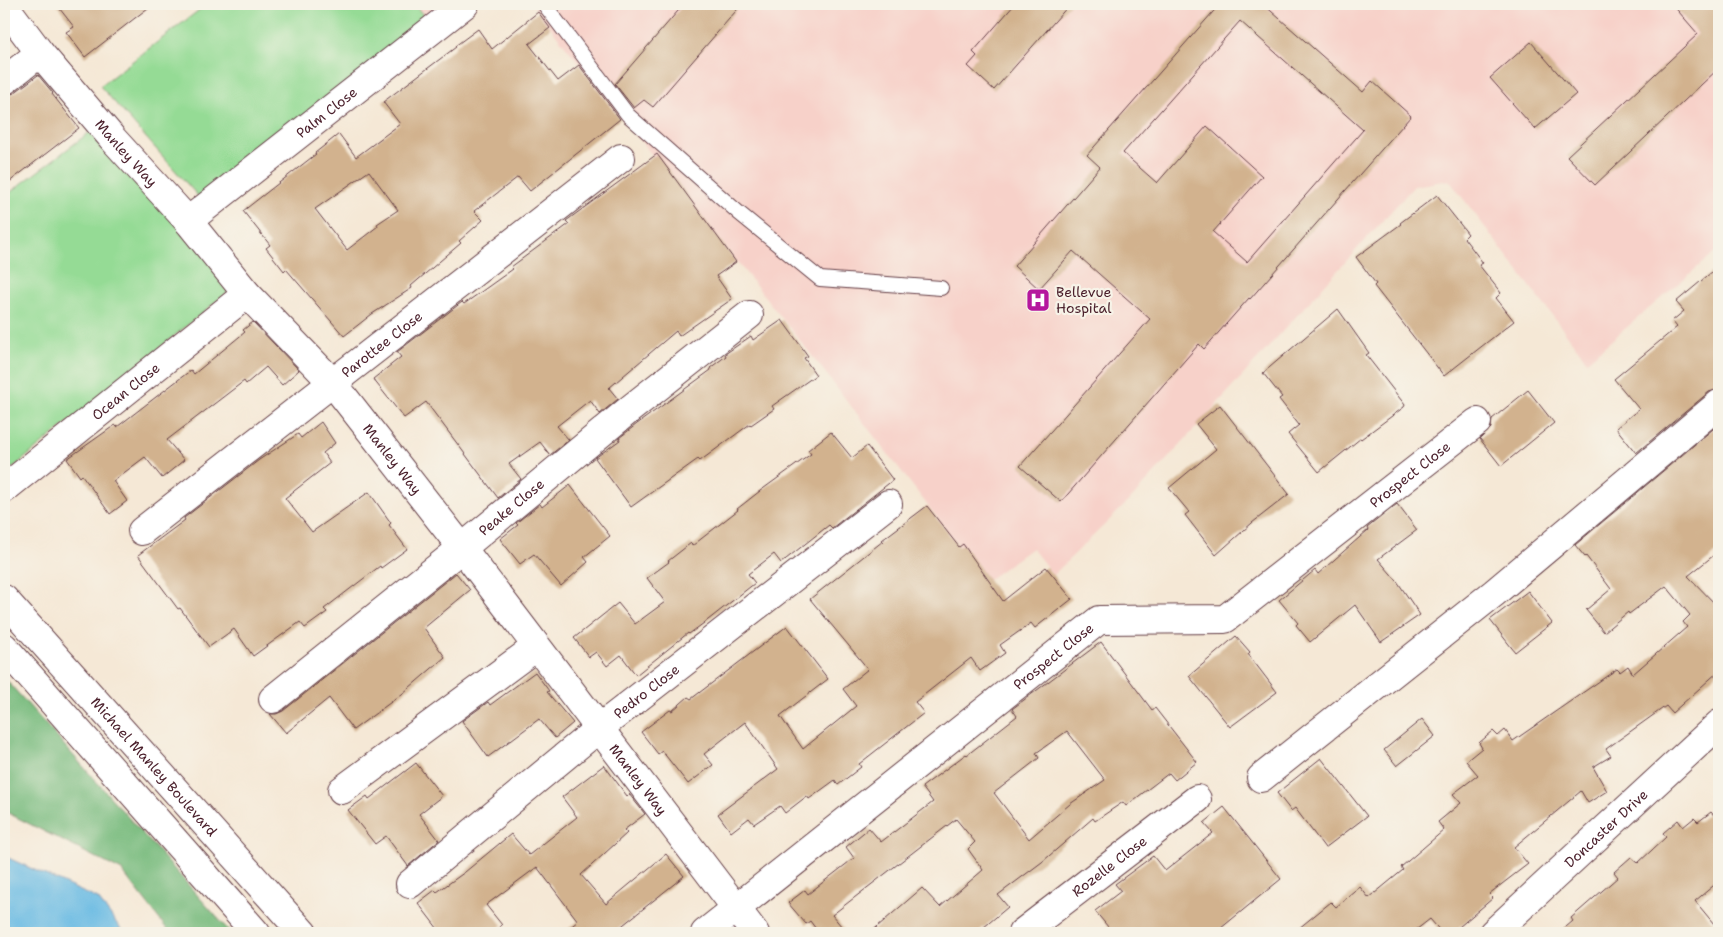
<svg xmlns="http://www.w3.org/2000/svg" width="1723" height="937" viewBox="0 0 1723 937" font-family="'Shantell Sans',sans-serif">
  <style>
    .built { fill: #f7d1c9 }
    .green { fill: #95db95; stroke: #707d60 }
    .forest { fill: #78bb7e; stroke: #616d54 }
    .water { fill: #68bae3; stroke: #596c87 }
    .building { fill: #d2b28e; fill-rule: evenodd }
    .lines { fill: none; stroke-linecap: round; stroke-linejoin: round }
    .service-casing { stroke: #643d45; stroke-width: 16 }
    .minor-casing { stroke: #643d45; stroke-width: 30 }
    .trunk-casing { stroke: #643d45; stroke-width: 30 }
    .service { stroke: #fff; stroke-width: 14 }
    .minor { stroke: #fff; stroke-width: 28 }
    .trunk { stroke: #fff; stroke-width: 28 }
    .labels { text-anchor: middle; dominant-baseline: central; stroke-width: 4.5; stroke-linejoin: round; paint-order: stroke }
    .street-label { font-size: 14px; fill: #4a1f2b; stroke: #f7f3e8 }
    .poi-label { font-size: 14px; fill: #4a1f2b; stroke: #f7f3e8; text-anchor: start }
  </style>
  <rect width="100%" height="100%" fill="#f7f3e8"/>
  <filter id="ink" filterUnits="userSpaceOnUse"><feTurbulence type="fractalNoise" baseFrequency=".02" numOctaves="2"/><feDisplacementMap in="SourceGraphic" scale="10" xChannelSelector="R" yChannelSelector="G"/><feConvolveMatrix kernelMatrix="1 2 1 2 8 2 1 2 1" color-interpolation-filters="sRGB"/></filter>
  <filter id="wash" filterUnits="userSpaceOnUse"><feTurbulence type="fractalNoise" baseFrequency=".0096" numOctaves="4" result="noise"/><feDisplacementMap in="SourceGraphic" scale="20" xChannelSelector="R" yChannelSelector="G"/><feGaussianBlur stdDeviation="1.12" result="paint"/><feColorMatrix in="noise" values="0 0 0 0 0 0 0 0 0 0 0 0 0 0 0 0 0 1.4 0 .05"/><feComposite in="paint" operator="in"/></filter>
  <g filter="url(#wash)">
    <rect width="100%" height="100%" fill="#f5e8d6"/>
    <path class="built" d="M 414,4 L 463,4 L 433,27 Z
      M 532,4 L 1719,4 L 1719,249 L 1587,361 L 1449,180 L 1414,186 L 1133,497 L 1053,575 L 1032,548 L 986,581 L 824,371 Z"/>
    <path class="green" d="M 207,4 L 414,4 L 433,27 L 206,205 L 100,86 Z
      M 90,132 L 225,275 L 228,292 L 4,475 L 4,197 Z"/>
    <path class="forest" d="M 4,677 L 9,683 L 231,933 L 170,933 L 122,871 L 4,811 Z"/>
    <path class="water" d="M 4,856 L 98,899 L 124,933 L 4,933 Z"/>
    <g id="blocks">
      <path class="building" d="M 56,4 L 153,4 L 85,57 L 66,32 L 74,27 Z
        M 684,4 L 742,4 L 653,107 L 644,100 L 634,108 L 615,84 Z
        M 1015,4 L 1070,4 L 994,90 L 968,66 L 977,56 L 973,52 Z
        M 1220,4 L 1263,4 L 1363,92 L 1372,81 L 1411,116 L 1250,299 L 1249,298 L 1204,349 L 1199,344 L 1061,502 L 1020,466 L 1150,319 L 1073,251 L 1039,289 L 1014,266 L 1100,167 L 1087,155 ZM 1240,21 L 1363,130 L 1247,262 L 1213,232 L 1262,176 L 1207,126 L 1157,183 L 1123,153 Z
        M 1672,4 L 1719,4 L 1719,68 L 1595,185 L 1567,156 L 1698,34 Z
        M 538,12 L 550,28 L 529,44 L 558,81 L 579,65 L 620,119 L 530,191 L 518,177 L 474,211 L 483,220 L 459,241 L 461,243 L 411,286 L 412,288 L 372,314 L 344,336 L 286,269 L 284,271 L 266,248 L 270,245 L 243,211 L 316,154 L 315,153 L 339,134 L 356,157 L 400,124 L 383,102 L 456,47 L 455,46 L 478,29 L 492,49 ZM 369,171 L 398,210 L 377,224 L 378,226 L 347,250 L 315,209 Z
        M 1531,42 L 1576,94 L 1535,129 L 1490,78 Z
        M 38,75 L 53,93 L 52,94 L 79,128 L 4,186 L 4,97 L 14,93 Z
        M 657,154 L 736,262 L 716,276 L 732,299 L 679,336 L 676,331 L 609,388 L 618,399 L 600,414 L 590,400 L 557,426 L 569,440 L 550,455 L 540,442 L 509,464 L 521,479 L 498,498 L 426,402 L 404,418 L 373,379 L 401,357 L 397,352 L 462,302 L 464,304 L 513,269 L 511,267 L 569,224 L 566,221 Z
        M 1437,195 L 1468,234 L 1464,238 L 1483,263 L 1479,265 L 1501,293 L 1496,298 L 1514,321 L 1444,376 L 1374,286 L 1376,284 L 1356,257 L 1401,224 L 1400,223 Z
        M 1719,266 L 1719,389 L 1709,392 L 1636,453 L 1616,428 L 1639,409 L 1614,379 L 1677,327 L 1672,321 L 1684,311 L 1676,302 Z
        M 1338,309 L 1369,353 L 1366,355 L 1405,405 L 1404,407 L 1361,439 L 1361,438 L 1319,472 L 1288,434 L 1299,425 L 1279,399 L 1282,397 L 1263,373 Z
        M 782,320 L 808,356 L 804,358 L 816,375 L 772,406 L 774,409 L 751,425 L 750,424 L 700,461 L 698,459 L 631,507 L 595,458 L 620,440 L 619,438 L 637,424 L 711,370 L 710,368 L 726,356 L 725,354 L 751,336 L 753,340 Z
        M 253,322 L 299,370 L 282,385 L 266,367 L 246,384 L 244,381 L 167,440 L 184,460 L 162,478 L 145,457 L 113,481 L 127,501 L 110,514 L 82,475 L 80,477 L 67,459 L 115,425 L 117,427 L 191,370 L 194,374 L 245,332 L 243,330 Z
        M 1528,390 L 1554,423 L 1501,466 L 1480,439 L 1491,428 L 1492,419 Z
        M 1220,405 L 1289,494 L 1252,523 L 1216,555 L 1185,515 L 1189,512 L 1169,488 L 1216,449 L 1196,424 Z
        M 321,422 L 335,443 L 323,453 L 330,463 L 285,498 L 312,532 L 369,492 L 391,523 L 389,525 L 407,549 L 381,568 L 380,566 L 324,609 L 327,612 L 305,628 L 300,622 L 253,656 L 234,629 L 209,647 L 180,608 L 178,609 L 138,555 L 185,520 L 184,518 L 259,460 L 298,434 L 301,438 Z
        M 1719,424 L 1719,551 L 1688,576 L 1719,608 L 1719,671 L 1672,713 L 1666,706 L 1606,749 L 1611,756 L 1593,767 L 1607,791 L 1588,803 L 1581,791 L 1514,847 L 1528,864 L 1489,894 L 1493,898 L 1452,933 L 1442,933 L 1430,919 L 1412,933 L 1293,933 L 1331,902 L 1336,907 L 1360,887 L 1369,898 L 1403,870 L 1401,867 L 1444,830 L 1438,822 L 1461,803 L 1453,794 L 1478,775 L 1466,761 L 1482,748 L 1479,743 L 1493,731 L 1498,736 L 1505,730 L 1513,741 L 1617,669 L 1620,672 L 1628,666 L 1633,674 L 1687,627 L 1683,622 L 1690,615 L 1666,586 L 1629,614 L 1628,612 L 1604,632 L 1586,610 L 1611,589 L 1586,556 L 1585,557 L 1575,545 Z
        M 831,432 L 852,458 L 867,446 L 893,480 L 832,528 L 829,525 L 781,563 L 774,554 L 748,574 L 755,583 L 708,620 L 689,634 L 688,633 L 636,675 L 621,655 L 607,666 L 596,652 L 589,657 L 574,638 L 618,603 L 635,624 L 665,602 L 647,578 L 669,562 L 668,561 L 691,543 L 692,546 L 738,510 L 737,509 L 760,491 L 811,454 L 808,450 Z
        M 570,485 L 610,536 L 584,557 L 588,562 L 561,586 L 534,554 L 520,564 L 500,539 L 518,525 L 516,523 L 540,504 L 542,507 Z
        M 1397,504 L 1417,530 L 1378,559 L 1397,581 L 1420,615 L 1381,642 L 1355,605 L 1310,642 L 1296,625 L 1298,623 L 1279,600 L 1315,570 L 1318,574 L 1368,530 L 1367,528 Z
        M 927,506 L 959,547 L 963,544 L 1003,601 L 1046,567 L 1072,599 L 1035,628 L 1031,623 L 1000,645 L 1005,653 L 980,671 L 971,658 L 915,702 L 924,713 L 859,764 L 861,767 L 838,785 L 835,780 L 809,799 L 807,796 L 785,813 L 780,806 L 754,824 L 749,818 L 731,832 L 718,814 L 778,769 L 745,722 L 704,754 L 713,765 L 688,784 L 662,751 L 658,754 L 641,732 L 670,710 L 672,711 L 688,697 L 691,699 L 787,626 L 828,679 L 780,716 L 803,749 L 856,706 L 843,689 L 868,669 L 810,599 L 883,541 L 882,540 Z
        M 456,573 L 470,590 L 424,628 L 445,657 L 402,694 L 353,730 L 329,698 L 286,733 L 270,714 L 276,714 L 283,711 Z
        M 1528,591 L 1552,623 L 1515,652 L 1490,620 Z
        M 1236,636 L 1250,652 L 1248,654 L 1277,692 L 1230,727 L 1189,676 Z
        M 1101,642 L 1152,710 L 1155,708 L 1197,762 L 1175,780 L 1169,773 L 1126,806 L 1123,802 L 1095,821 L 1093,818 L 1042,862 L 998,895 L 1008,907 L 977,933 L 870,933 L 922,888 L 940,907 L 983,870 L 968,849 L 975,842 L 956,819 L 832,915 L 847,933 L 819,933 L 810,921 L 806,924 L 788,903 L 805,890 L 808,894 L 854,858 L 846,847 L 869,828 L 881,842 L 933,802 L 922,787 L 966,754 L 967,755 L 1017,716 L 1012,709 ZM 1067,731 L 1105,780 L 1070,804 L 1029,839 L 994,793 L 1039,758 L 1036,753 Z
        M 535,672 L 549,691 L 547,692 L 573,723 L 555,738 L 539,719 L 488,757 L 462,721 L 488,702 L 490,705 Z
        M 1422,719 L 1435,736 L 1397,766 L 1384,750 Z
        M 1321,758 L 1367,816 L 1325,848 L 1295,808 L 1291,811 L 1277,793 Z
        M 416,763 L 442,796 L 419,814 L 439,840 L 408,866 L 386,836 L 375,844 L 348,810 L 367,796 L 369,799 Z
        M 604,765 L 627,796 L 629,794 L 645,814 L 624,830 L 627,833 L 581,875 L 606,904 L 666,854 L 684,876 L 613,933 L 563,933 L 578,921 L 537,867 L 486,905 L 502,925 L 492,933 L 441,933 L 418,903 L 435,890 L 437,892 L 465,872 L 511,834 L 529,855 L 577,817 L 562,797 Z
        M 1224,807 L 1281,879 L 1215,933 L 1113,933 L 1095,911 L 1121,891 L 1115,884 L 1153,856 L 1165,871 L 1213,833 L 1204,823 Z
        M 1711,812 L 1719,821 L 1719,881 L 1695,901 L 1719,930 L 1719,933 L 1559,933 L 1573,921 L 1571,918 L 1618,877 L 1614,872 L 1631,857 L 1638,863 L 1666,837 L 1663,833 L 1678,820 L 1683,827 L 1694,818 L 1698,822 Z"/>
    </g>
  </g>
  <g filter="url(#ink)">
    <use href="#blocks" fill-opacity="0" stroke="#643d45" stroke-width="1"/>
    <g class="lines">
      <g class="service-casing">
        <path id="service" d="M 544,4 L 628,115 L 739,213 L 820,279 L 941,288"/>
      </g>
      <g class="minor-casing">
        <g id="minor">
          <path id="s1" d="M 4,5 L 40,53 L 113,139 L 188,221 L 247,294 L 333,383 L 462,548 L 755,933"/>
          <path d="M 4,81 L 40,53"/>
          <path id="s2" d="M 188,221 L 465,4"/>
          <path id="s3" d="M 4,489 L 247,294"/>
          <path id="s4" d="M 142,531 L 621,158"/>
          <path id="s5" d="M 273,699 L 462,548 L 630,409 L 749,315"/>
          <path d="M 1261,778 L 1494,593 L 1719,404"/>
          <path d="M 342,790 L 536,647"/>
          <path id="s6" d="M 410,884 L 598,729 L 888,504"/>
          <path id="s7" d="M 705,933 L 1099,620 L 1225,619 L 1477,422"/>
          <path id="s8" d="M 1022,933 L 1197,799"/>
          <path id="s9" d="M 1493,933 L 1719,724"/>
        </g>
      </g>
      <g class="trunk-casing">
        <g id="trunk">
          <path id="s10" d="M 4,599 L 303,933"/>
          <path d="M 4,647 L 256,933"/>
        </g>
      </g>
      <use href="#service" class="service"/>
      <use href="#minor" class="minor"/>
      <use href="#trunk" class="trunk"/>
    </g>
  </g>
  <defs>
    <g id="hospital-square" transform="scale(1.25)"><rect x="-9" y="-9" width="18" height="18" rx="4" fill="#b5179e" stroke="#f7f3e8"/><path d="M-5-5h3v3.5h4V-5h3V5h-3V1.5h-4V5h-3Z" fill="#fff"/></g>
  </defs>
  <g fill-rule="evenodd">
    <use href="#hospital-square" x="1038" y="300"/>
  </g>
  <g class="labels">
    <g class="street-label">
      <text stroke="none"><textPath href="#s2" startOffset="176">Palm Close</textPath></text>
      <text stroke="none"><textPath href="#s1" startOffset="192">Manley Way</textPath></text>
      <text stroke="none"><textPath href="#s4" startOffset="304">Parottee Close</textPath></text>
      <text stroke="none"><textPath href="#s3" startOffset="156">Ocean Close</textPath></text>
      <text stroke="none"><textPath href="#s1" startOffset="598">Manley Way</textPath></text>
      <text stroke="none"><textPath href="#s7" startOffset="864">Prospect Close</textPath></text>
      <text stroke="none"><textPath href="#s5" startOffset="306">Peake Close</textPath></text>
      <text stroke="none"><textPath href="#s7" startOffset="445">Prospect Close</textPath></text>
      <text stroke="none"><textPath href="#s6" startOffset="305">Pedro Close</textPath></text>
      <text stroke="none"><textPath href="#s10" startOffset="225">Michael Manley Boulevard</textPath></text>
      <text stroke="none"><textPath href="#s1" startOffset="1002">Manley Way</textPath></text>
      <text stroke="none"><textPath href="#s9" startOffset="154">Doncaster Drive</textPath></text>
      <text stroke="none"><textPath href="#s8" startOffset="110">Rozelle Close</textPath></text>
    </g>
    <g class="poi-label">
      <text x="1056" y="292">Bellevue<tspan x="1056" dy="16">Hospital</tspan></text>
    </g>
  </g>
  <rect width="1723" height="937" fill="none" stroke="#f7f3e8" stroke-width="20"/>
</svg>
